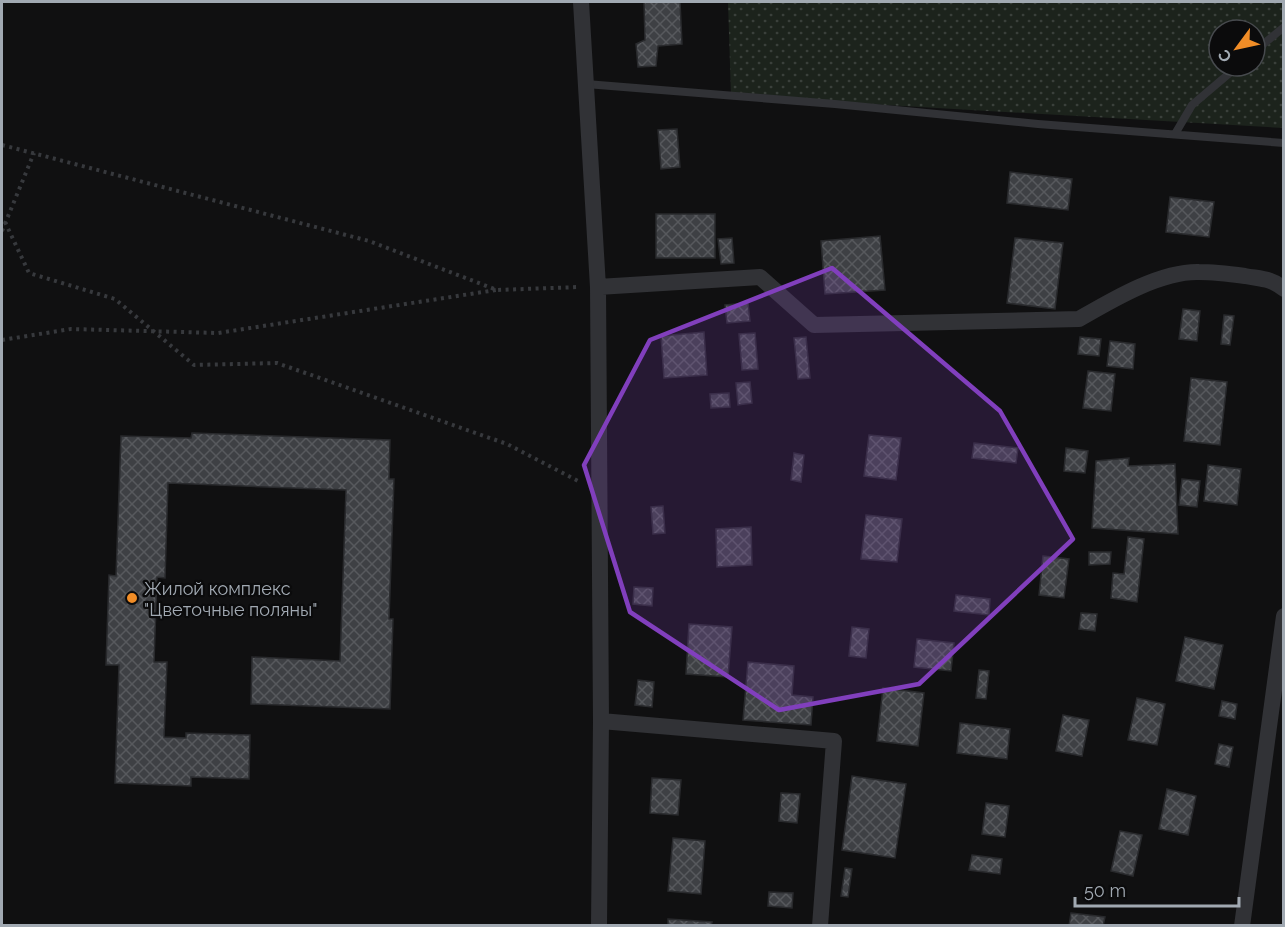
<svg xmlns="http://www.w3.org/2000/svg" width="1285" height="927" font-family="Raleway,sans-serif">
  <defs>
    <pattern id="grass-dots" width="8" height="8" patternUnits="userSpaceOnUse" patternTransform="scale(1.5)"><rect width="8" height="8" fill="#1c231c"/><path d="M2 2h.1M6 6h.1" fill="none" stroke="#3a403b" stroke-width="1.8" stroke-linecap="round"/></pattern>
    <pattern id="building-cross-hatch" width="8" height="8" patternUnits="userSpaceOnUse" patternTransform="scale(1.5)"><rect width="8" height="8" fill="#3e4044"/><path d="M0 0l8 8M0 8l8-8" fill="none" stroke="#57595d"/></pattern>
  </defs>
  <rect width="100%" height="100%" fill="#101011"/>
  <path fill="url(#grass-dots)" fill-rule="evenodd" d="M728,2h555v126l-552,-32zM1219,30h36v36h-36z"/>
  <path fill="url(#building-cross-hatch)" stroke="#292a2d" stroke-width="1.5" d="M644,2h36l2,42 -24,2 -2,20 -18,1 -2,-23 9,-4z
    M677,129l3,38 -19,2 -3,-39z
    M1010,172l62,7 -4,31 -61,-7z
    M1170,197l44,5 -5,35 -43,-5z
    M656,214h59v44h-59z
    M880,236l5,54 -60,4 -4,-53z
    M732,238l2,25 -13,1 -3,-25z
    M1015,238l48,5 -8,66 -48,-6z
    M748,303l2,18 -23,2 -2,-18z
    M1183,309l17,2 -3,30 -18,-2z
    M1224,315l10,1 -4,29 -9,-1z
    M704,332l3,43 -43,3 -3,-42z
    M755,333l3,36 -16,1 -3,-36z
    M806,337l4,41 -12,1 -4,-41z
    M1080,337l21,2 -2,17 -21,-2z
    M1110,341l25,3 -2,25 -26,-3z
    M1088,371l27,3 -4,37 -28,-3z
    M1191,378l36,4 -7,63 -36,-4z
    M750,382l2,21 -14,2 -2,-22z
    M729,393l1,14 -19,1 -1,-14z
    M192,433l198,7 -1,39h5l-5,140h4l-3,90 -139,-5 1,-47 88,4 6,-171 -178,-7 -3,95 -8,-1 -3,85h13l-3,75 22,1v-5l64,2 -1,44 -58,-2v9l-76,-3 4,-118h-13l3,-90 7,1 5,-140 70,2z
    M869,435l32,3 -5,42 -32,-4z
    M974,443l44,5 -2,15 -44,-5z
    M1066,448l22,3 -3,22 -21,-2z
    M794,453l10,2 -3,27 -10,-2z
    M1129,458l-1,8 47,-2 3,70 -86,-6 4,-67z
    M1208,465l33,4 -4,36 -33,-4z
    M1182,479l18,2 -3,26 -18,-2z
    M663,506l2,27 -12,1 -2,-27z
    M866,515l36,4 -5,43 -36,-3z
    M751,527l1,38 -35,2 -1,-38z
    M1128,537l16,2 -7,63 -26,-4 2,-25 11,1z
    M1089,552h22l-1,12 -21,1z
    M1043,556l26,3 -5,39 -25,-3z
    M634,587l19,1 -1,18 -19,-2z
    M956,595l34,4 -1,16 -35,-4z
    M1081,613l16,1 -2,17 -16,-2z
    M689,624l43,3 -4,50 -42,-3z
    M852,627l17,2 -3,29 -17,-2z
    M1185,637l38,8 -9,44 -38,-8z
    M917,639l37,4 -3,28 -37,-4z
    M748,662l46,4 -2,29 21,2 -2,28 -68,-5z
    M979,670l10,1 -3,28 -10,-1z
    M638,680l16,2 -2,25 -17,-2z
    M883,688l41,5 -6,53 -41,-5z
    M1137,698l28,6 -8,41 -29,-5z
    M1222,701l15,3 -2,15 -16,-3z
    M1063,715l26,5 -7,36 -26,-5z
    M960,723l50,6 -3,30 -50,-6z
    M1219,744l14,3 -4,20 -14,-3z
    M852,776l54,8 -11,74 -53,-8z
    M652,778l29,2 -3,35 -28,-2z
    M1167,789l29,7 -8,39 -29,-6z
    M781,793l19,1 -3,29 -18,-2z
    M986,803l23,3 -4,31 -23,-3z
    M1120,831l22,4 -9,41 -22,-5z
    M673,838l32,3 -4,53 -33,-3z
    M972,855l30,4 -2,15 -31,-4z
    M845,868l7,1 -4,28 -7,-1z
    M769,892l24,1 -1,15 -24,-2z
    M1071,913l34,4 -2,9h-34z
    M668,919l44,3 -1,4h-43z"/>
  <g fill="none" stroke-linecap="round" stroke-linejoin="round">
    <path stroke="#37393d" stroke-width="4" stroke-dasharray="3 4.5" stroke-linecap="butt" d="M2,145l367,96 128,49 82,-3
      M5,222l24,51 86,26 79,66 83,-2 230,81 73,38
      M2,231l32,-78
      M2,340l69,-11 147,4 278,-43"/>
    <path stroke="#313236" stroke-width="8" d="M1255,51l29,-24
      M586,84l249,20 203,20 246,19
      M1175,134l17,-29 46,-39"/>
    <path stroke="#313236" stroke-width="16" d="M581,2l17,285 3,434 -2,205
      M598,287l162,-10 54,48 265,-6c33,-19 81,-48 120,-47 15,0 31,2 46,4 16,3 26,2 39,13
      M601,721l233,20 -14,185
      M1242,926l42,-310"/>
  </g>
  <path fill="#813fbd" fill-opacity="0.2" stroke="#813fbd" stroke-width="4.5" stroke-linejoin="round" d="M832,268l168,143 73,128 -154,145 -140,26 -149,-98 -46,-147 66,-125z"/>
  <circle fill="#f18d27" stroke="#0b0b0c" stroke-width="2" cx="132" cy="598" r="6"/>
  <g text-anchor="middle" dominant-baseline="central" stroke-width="4.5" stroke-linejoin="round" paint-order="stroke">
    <g font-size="18" fill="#a1a9b2" stroke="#0b0b0c" text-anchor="start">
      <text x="144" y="588">Жилой комплекс<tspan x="144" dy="21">"Цветочные поляны"</tspan></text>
    </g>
  </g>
  <rect width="1285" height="927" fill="none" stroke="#a1a9b2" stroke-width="6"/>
  <g transform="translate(1237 48) rotate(237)"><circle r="28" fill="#0b0b0c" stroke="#474a4e" stroke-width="1.5"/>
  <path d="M0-4.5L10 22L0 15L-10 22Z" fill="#f18d27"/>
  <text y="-9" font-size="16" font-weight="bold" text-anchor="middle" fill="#a1a9b2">С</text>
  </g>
  <path d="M1075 897v9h164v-9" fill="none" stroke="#a1a9b2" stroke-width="3"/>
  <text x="1084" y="897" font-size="18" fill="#a1a9b2" stroke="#0b0b0c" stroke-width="4.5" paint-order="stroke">50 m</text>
</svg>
